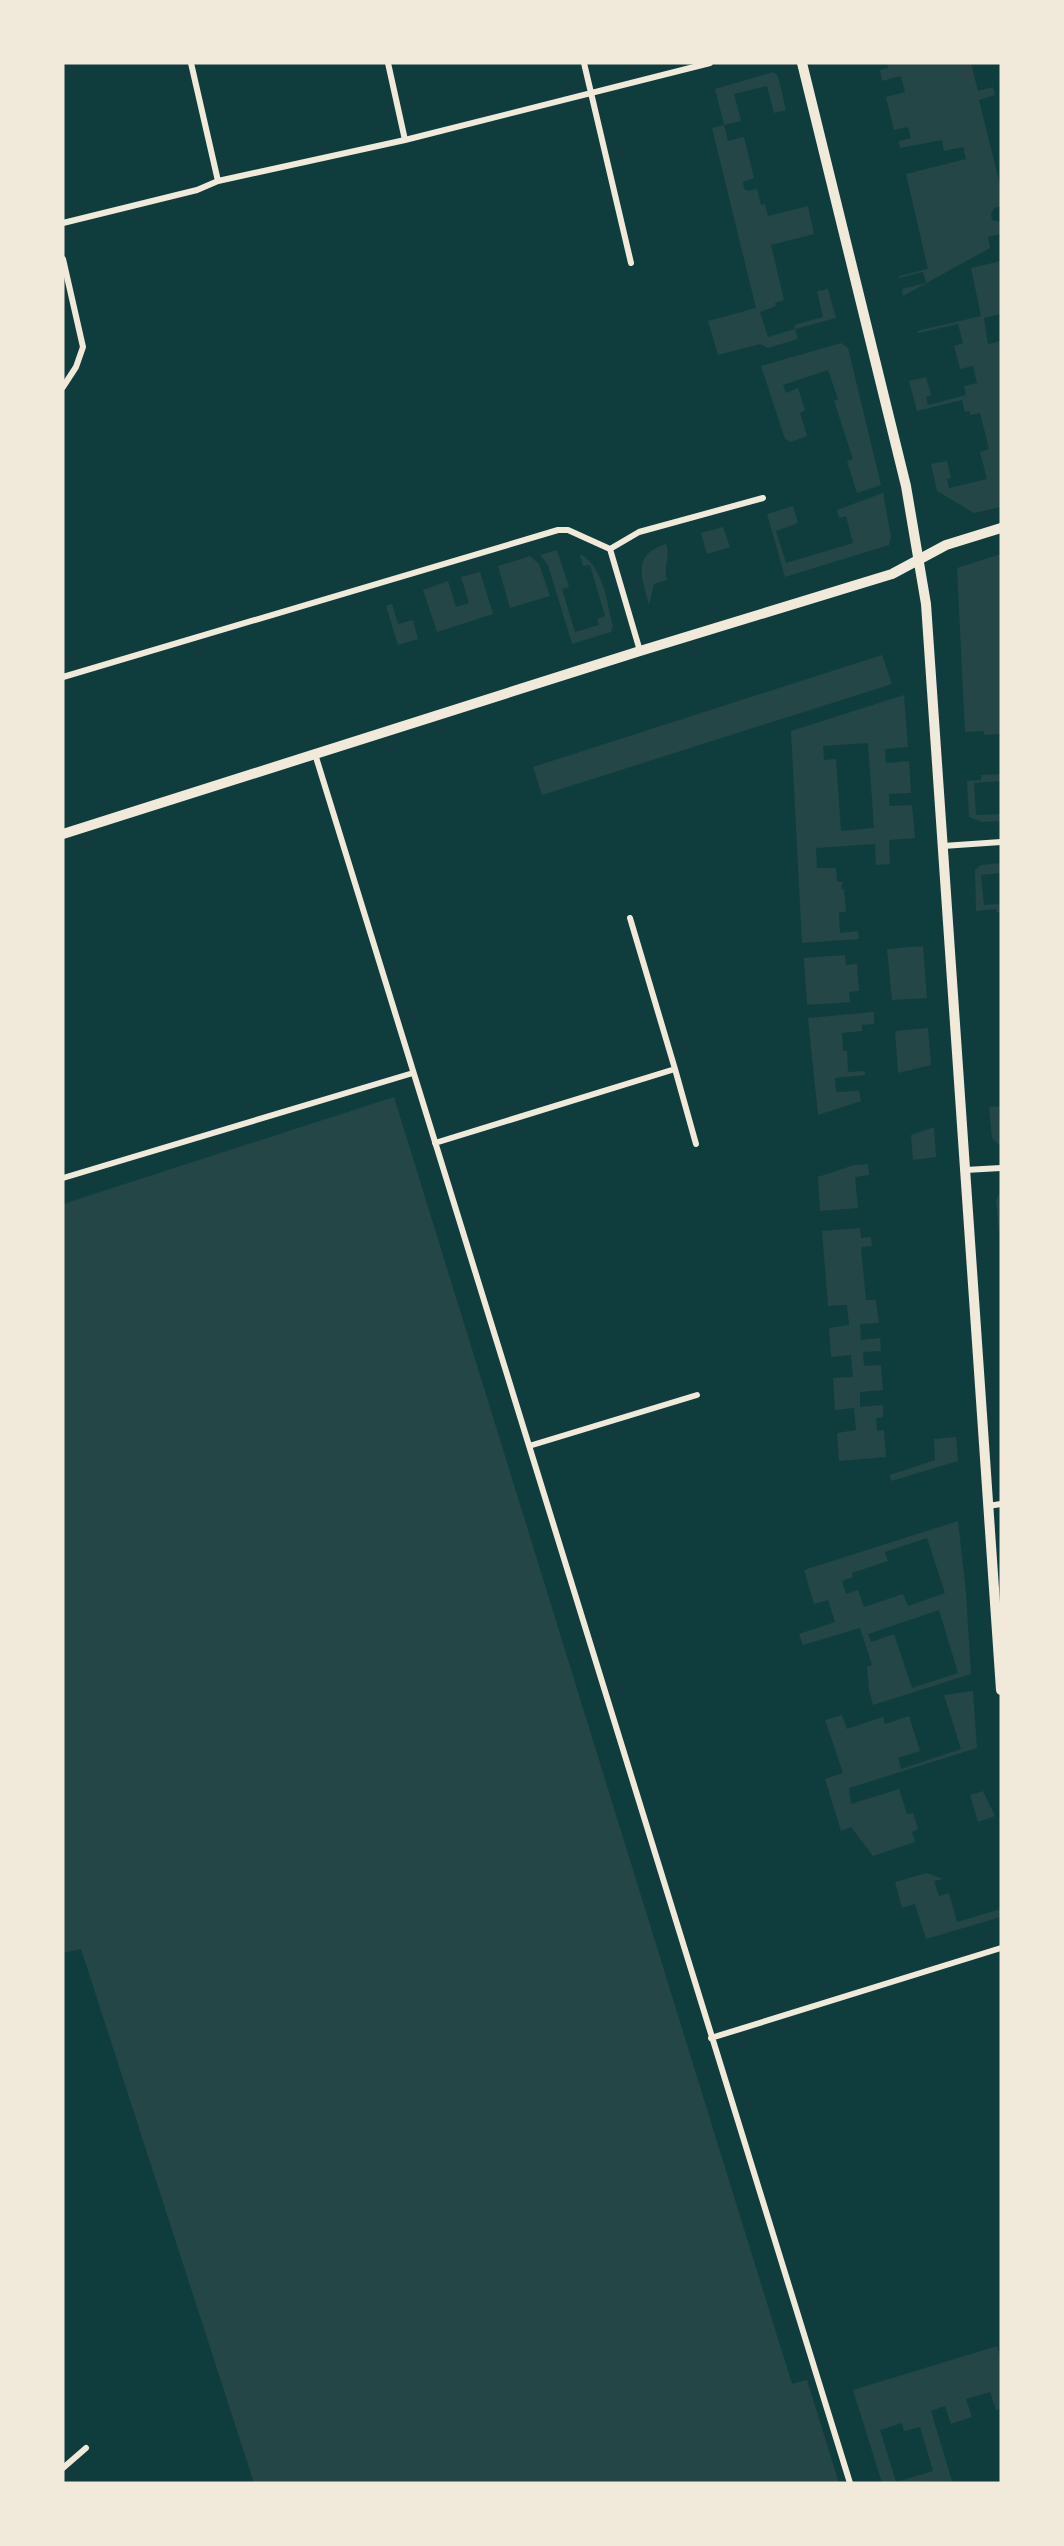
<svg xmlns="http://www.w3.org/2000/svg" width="1064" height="2546" font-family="Manrope,sans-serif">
  <rect width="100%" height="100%" fill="#0f3d3e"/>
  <path fill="#244646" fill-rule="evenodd" d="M887,63h84l7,28 15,-4 2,8 -16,5 22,89v17l-7,2 -3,6 1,6 9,2v12l-13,3 2,11 -87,48 -1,-7 24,-6 -3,-11 -24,6v-2l29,-7 -22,-95 60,-15 -3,-12 -19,4 -2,-11 -42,8 -1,-7 12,-3 -3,-11 -14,3 -8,-33 19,-5 -4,-16 -19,5 -2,-11 8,-2z
    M773,72l5,4 8,34 -12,3 -7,-27 -33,8 7,27 -17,4 4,16 16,-4 10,41 -11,4 1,7 4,2 9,-2 4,16 4,-1 3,12 40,-10 6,28 -43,11 13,55 -9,3 1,3 -16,6 8,25 27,-8 -1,-4 29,-8 -6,-26 11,-2 8,29 -41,11 3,10 -30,9 -8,-4 -42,11 -10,-34 48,-13 -44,-180 12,-3 -9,-36z
    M1001,261v53l-17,4 4,26 13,-3v166l-27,6 -37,-22 -6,-27 16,-3 4,17 -4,1 2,9 38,-9 -7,-27 9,-3 -9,-36 -10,2 -1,-4 -4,1 -3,-12 -45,11 -8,-30 17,-4 5,18 -5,2 2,8 38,-10 -2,-9 13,-3 -4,-17 -13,3 -6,-23 9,-3 -5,-19 -40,9 -1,-2 64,-15 -10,-48z
    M841,343l7,5 33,137 -24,8 -10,-32 6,-2 -19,-58 4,-2 -10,-29 -45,15 3,8 12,-5 7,22 -5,3 7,23 -16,6 -6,-3 -24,-73z
    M883,493l8,44 -2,8 -104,32 -18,-63 26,-8 5,17 -22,8 10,32 67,-20 -7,-27 -7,2 -2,-8z
    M723,527l7,20 -23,7 -6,-21z
    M666,544c5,13 -3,21 1,36l-13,4 -5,21c-7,-28 -18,-50 17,-61z
    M557,550l12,37 -7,2 13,43 24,-7 -2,-6 8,-3 -15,-51 -7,1 -3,-12c24,13 26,47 33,72l-2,6 -39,12 -24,-79 -8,-10z
    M1001,554v180l-17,1v-4l-19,1 -8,-164z
    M530,556l9,8 11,32 -40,12 -12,-42z
    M480,572l13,42 -56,18 -14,-42 25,-9 8,26 13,-4 -8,-26z
    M392,604l6,20 15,-4 5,19 -20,6 -12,-39z
    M882,655l10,29 -350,111 -9,-28z
    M904,695l4,52 -23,2 1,14 23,-2 2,32 -22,1v12l23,-1 3,33 -26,2 1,24 -14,1 -1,-21 -59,4 1,20h19l1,14h6l-2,6 3,2 2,22h-7l1,21 18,-2 1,8 -57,4 -11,-212zM868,743l6,85 -33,3 -5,-72 -12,1 -1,-14z
    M1001,774v7l-27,2 2,32 25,-1v7l-19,1 -13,-5 -2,-36 14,-1v-5z
    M1001,863v10l-20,2 3,30 17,-1v8h-4l-1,-3 -20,2 -1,-41 6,-5z
    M923,946l4,52 -35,2 -5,-51z
    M845,955l1,10 11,-1 2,27 -10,1 1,10 -43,3 -3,-47z
    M874,1012v12l-12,1v6l-20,2 1,18h4l1,21 17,-1v4l-30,3 1,14 23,-1 2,10 -43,14 -10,-97z
    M928,1028l3,37 -33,8 -3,-42z
    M394,1097l398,1287 15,-4 32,103h-585l-173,-534 -18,4v-749z
    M1001,1106l-2,4 2,30 -2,5 -7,-7 -3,-31z
    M934,1127l2,30 -23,3 -2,-25z
    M868,1164l1,11 -14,2 3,31 -38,3 -2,-34 36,-12z
    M1001,1191v42h-2l-3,-33z
    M860,1228l1,10 10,-1 1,9 -11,1 5,53h10l3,23 -19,1 1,16 19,-2 1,13 -18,1 1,14 17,-1 2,25 -23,2v15l23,-2v12l-7,1 1,13 7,-1 2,27 -47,4 -2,-28 19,-3 -2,-22 -19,2 -2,-32 20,-1 -2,-22 -20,2 -2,-29 20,-3 -2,-20 -19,1 -6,-75z
    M956,1437l2,24 -67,20 -1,-6 45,-15 -1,-21z
    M958,1521l8,72 5,81 -98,31 -4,-15 -2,-23 5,-2 -12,-37 -57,17 -4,-11 36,-12 -7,-22 -14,4 -10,-34zM927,1538l18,55 -37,13 -5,-12 -39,13 -6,-17 -12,4 -4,-13 11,-4 -1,-4 36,-12 -3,-9zM939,1610l19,63 -46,15 -18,-54 -23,8 -3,-8z
    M973,1691l4,57 -128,40 2,16 48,-15 8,25 6,-1 5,16 -6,3 3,10 -42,14 -22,-29 -10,4 -16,-52 18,-6 -18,-53 17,-5 5,14 36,-12 2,7 24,-8 11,35 -22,7 3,11 60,-20 -17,-54z
    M983,1791l12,25 -17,6 -8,-27z
    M927,1873l16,6 -9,2 5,15 10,-3 8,29 44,-13v8l-75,22 -11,-35 -13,4 -7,-26z
    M997,2346l4,13v49l-5,2 -6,-18 -24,7 6,18 -21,7 -6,-18 -14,5 21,70 -70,2 -29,-93zM902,2423l2,8 16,-4 13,44 -37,11 -16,-52z"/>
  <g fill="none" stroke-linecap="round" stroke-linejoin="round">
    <path stroke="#f1e9da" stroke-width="6" d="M191,63l27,118
      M388,63l17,77
      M584,63l47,200
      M63,223l134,-33 21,-9 187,-41 305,-77
      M63,259l20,88 -7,20 -13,20
      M610,549l29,-17 124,-34
      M63,677l495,-147h10l42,19 30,102
      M315,754l535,1729
      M943,846l58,-4
      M675,1069l21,75
      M435,1143l240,-74 -45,-151
      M965,1170l36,-2
      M63,1178l350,-105
      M529,1446l168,-51
      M988,1506l13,-2
      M711,2038l290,-90
      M63,2468l23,-20"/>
    <path stroke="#f1e9da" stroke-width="10" d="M802,63l104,423 20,118 75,1086
      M63,834l577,-183 252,-77 54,-29 55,-17"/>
  </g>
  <rect width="1064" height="2546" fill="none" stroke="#f1e9da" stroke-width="129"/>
</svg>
